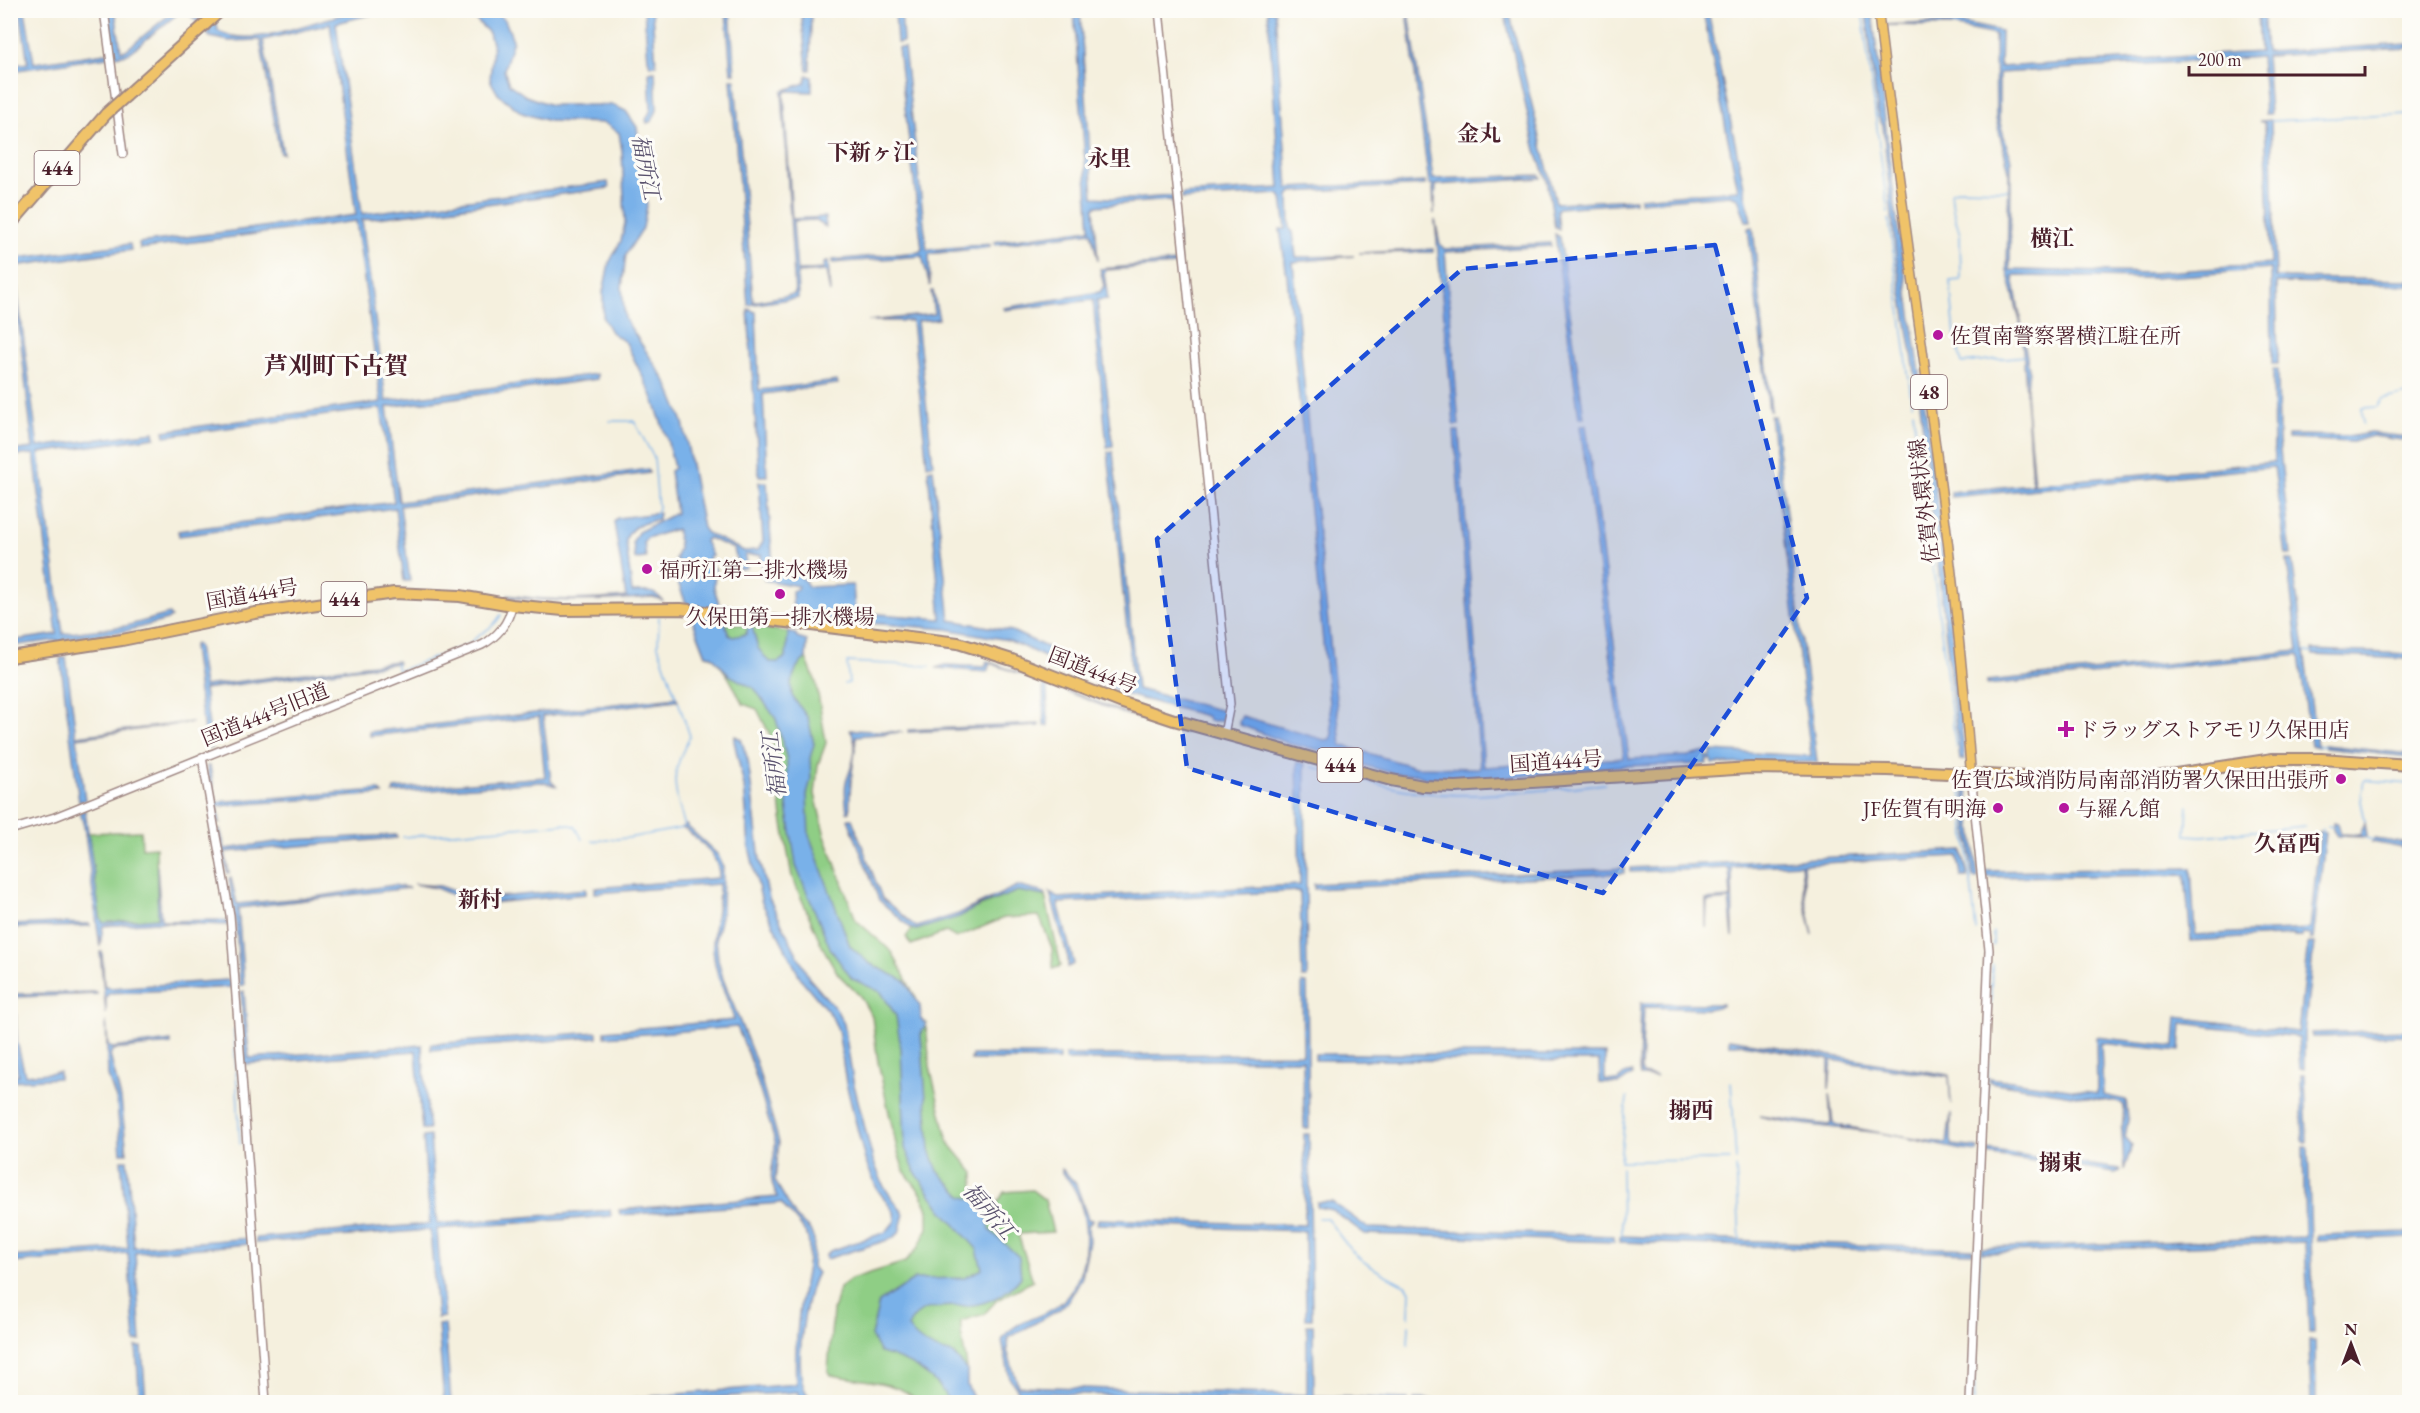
<svg xmlns="http://www.w3.org/2000/svg" width="2420" height="1413" font-family="'EB Garamond','Noto Serif JP',serif">
  <rect width="100%" height="100%" fill="#fdfcf7"/>
  <filter id="ink" filterUnits="userSpaceOnUse"><feTurbulence type="fractalNoise" baseFrequency=".0167" numOctaves="2"/><feDisplacementMap in="SourceGraphic" scale="12" xChannelSelector="R" yChannelSelector="G"/><feConvolveMatrix kernelMatrix="1 2 1 2 8 2 1 2 1" color-interpolation-filters="sRGB"/></filter>
  <filter id="wash" filterUnits="userSpaceOnUse"><feTurbulence type="fractalNoise" baseFrequency=".008" numOctaves="4" result="noise"/><feDisplacementMap in="SourceGraphic" scale="24" xChannelSelector="R" yChannelSelector="G"/><feGaussianBlur stdDeviation="1.35" result="paint"/><feColorMatrix in="noise" values="0 0 0 0 0 0 0 0 0 0 0 0 0 0 0 0 0 1.4 0 .05"/><feComposite in="paint" operator="in"/></filter>
  <g filter="url(#wash)">
    <rect width="100%" height="100%" fill="#f5f0de"/>
    <path fill="#8fce85" stroke="#6c7658" stroke-width="1.5" d="M714,588l11,34 63,10 1,27 -11,19 -36,-17 -32,-60z
      M697,632l9,13 48,41 33,38 4,82 43,140 50,42 18,21 9,136 75,105 -1,26 -102,29 24,50 52,47h-41c-17,-21 -61,-22 -87,-27l-3,-5 5,-59 6,-23 12,-9 54,-17 13,-14 10,-20v-18l-7,-17 -17,-22 -7,-22 -19,-87 -6,-45 -12,-21 -22,-22 -16,-28 -30,-69 -10,-59 -9,-77 -16,-32 -14,-5c-11,-20 -15,-31 -31,-48l-6,-1z
      M807,641l-1,17 10,24 10,61 -8,22 -3,29 10,42 31,84 36,32 28,54 -71,-56 -41,-108 -22,-157z
      M141,831l1,17 14,-1 2,71 -55,5 -3,-6 -12,-84z
      M1018,891l27,5 16,70 -8,3 -1,-21 -13,-32 -35,2 -48,20 -10,-6 -35,13 -5,-8 6,-8 5,1c35,-11 66,-26 101,-39z
      M926,1024l4,43 18,75 26,31v16l20,20 10,-17 28,-2 13,10 8,32 -35,2 15,47 -36,19 -13,14 -23,7c-2,15 5,32 6,49l-14,-16 -11,5 -39,-22v-27l109,-29 -80,-112 -5,-23 -6,-112z"/>
    <path fill="#79b1e9" stroke="#62688a" stroke-width="1.5" d="M20,11h5l9,52 79,-11 -5,-41h7l6,40 5,-1 48,-39h7l-53,43 -117,17 -1,-5 18,-3z
      M187,11h5l18,21v-21h5l3,20c38,21 104,-17 145,-20 7,-1 15,0 23,0l-50,12 26,191 246,-32 1,6 -247,32 24,181 211,-27v5l-210,28 12,95 249,-33 1,4 -249,33 10,75h-6l-9,-73 -216,28 -1,-5 216,-29 -13,-94 -216,28 -1,-5 217,-29 -25,-181 -216,28 -1,-6 217,-28 -26,-191 -67,16 20,113h-3l-20,-113 -31,1 -19,-4z
      M467,11h26l12,9 8,20 -9,30 5,14 17,12 25,9h62l13,6 11,16 10,79 -4,22 -17,26 -4,34 3,31 42,64 16,39 20,106 4,5 37,18 14,-1 5,-9 -4,-59h8l6,88c17,2 28,-1 35,17l45,-2 2,27 86,7 -13,-149 5,-1 17,151 62,11 118,55 2,-10 -24,-224h5l24,237 87,22 -3,10h-11l-4,-5 -79,-21 -119,-55 -62,-11 -91,-7 -62,-9 -1,-22 5,-2 1,-3 -34,-6 -3,-25h-16l1,13 -7,1 -5,-20 -26,-11 -3,3 7,15 -3,1 2,11h4l-1,20 15,47 4,2 13,-3 3,-9 3,1 6,22 11,14h9l8,-5 2,-25 8,2 1,4 10,3 -1,17 -9,9 -6,16 1,13 16,22 6,26 -4,14 1,21 -4,16 2,40 41,111 19,17 36,18 15,25 1,13 5,5 -5,10 9,116 8,21 24,25 12,4 13,15 3,15 29,27 2,20c-9,13 -26,23 -42,27 -25,6 -60,-6 -71,23 8,14 29,25 44,26l15,17v15l8,17h-26c-13,-27 -41,-42 -69,-49l-9,-17 8,-34 36,-23 50,-1 17,-9 -5,-20 -35,-39 -27,-38 -10,-24 -4,-99 -5,-33 -15,-24 -29,-13 -21,-29 -35,-84 -9,-60v-46l-11,-41 -21,-30 -26,-14 -17,-19 -6,-1 -31,-80 5,-2 -2,-12 -3,-1 4,-12 -2,-19 -30,9 -3,4 2,16 -11,1 -2,-17 5,-10 38,-19 -6,-42 4,-3 -7,-29 -15,-43 -26,-53 -15,-11 -8,-14v-26l6,-29 12,-22 4,-18 -3,-72 -3,-18 -15,-10 -55,-2 -27,-8 -24,-19 -8,-14 3,-33 -4,-14z
      M644,11h8l4,54 -6,1 -2,-7z
      M726,11h4l5,62h-4z
      M801,11h10l-1,59h-3z
      M895,11h6l2,31 -6,1z
      M1074,11h6l13,186 35,2 45,-3 3,30 -5,-26 -75,6 -2,2 4,52 -7,-28 -96,13 -1,-3 6,-1 90,-12z
      M1268,11h7l13,177 137,-6v3l-133,7 -3,4 1,33 3,3 3,25 58,-1 -61,6 20,220 28,263 74,22 65,1 -26,-337h5l25,336 140,-9 -44,-332 6,-1 43,334 59,-3 18,-4v5l5,-1v-5l100,5 -41,-340h4l43,346 -105,2 -1,-5 -5,1 1,4 -85,2 -130,13 -68,-1 -8,-4h-21l-67,-19 -4,-4 -34,-7 -50,-19 -1,-3 3,-6 83,24 5,-1 2,-5 -45,-458 -7,-47h6l-4,-31 -3,-4 -97,5v-5l98,-6z
      M1407,11h2l24,168 107,-4 1,3 -105,7 -2,29 -1,-29h-4z
      M1504,11h5l47,192 79,-4v3l-76,6 -2,2 2,19 -4,-2 -8,-47 -10,-25z
      M1703,11h5l43,210h-5l-8,-23 -8,-3 -90,7v-4l98,-8z
      M1866,11h6l25,210 29,192 21,172 18,175h-5l-40,-357 -24,-147 -13,-130 -5,-10z
      M2258,11h5l3,41 143,-8v4l-143,8 4,58h-5l-4,-57 -262,16v47l12,40 -1,110 143,3 118,-9 -6,-141 -5,-2 11,-1 5,158 133,2v5l-133,-2 2,81h-6l-1,-95 -118,9 -140,-2 16,93 -3,28 8,87 240,-22 -1,-93h5l1,72 12,114h-5l-12,-88 -323,30v-5l81,-8 -8,-124 -4,-39 -13,-51 2,-99 -13,-52 -1,-84 -43,-9 -69,-1 73,-3 45,9 -1,36 260,-15z
      M898,48h6l23,202 63,-6v3l-61,7 1,32 -8,-30 -90,7v-3l87,-8 3,-3z
      M655,71l2,39 -5,11 -5,2 -1,-3 5,-11 -2,-37z
      M807,75l5,2v15l-25,-1 -3,3 8,125 33,-2 1,10 -11,-7 -22,1 4,50 26,-2 1,-6 4,-2 2,32 -4,-22 -29,2 1,25 -50,7 -17,-226h4l18,223 42,-8 -13,-203 23,-8z
      M1435,220l5,24 4,5 106,-6 1,3 -106,6 14,173h-5z
      M1753,227l18,184h-2l-21,-183z
      M1174,231h3l4,49 -2,1 -2,-16 -71,5 -2,3 4,26 -11,1 16,146 -6,1 -14,-147 -89,10 -1,-2 97,-16 4,-6 -4,-17 76,-7z
      M1555,234l5,3 24,181h-5z
      M130,244l1,6 -117,16 24,181 116,-15 1,5 -116,16 24,181 63,-8 43,-12 2,3 -4,3 -41,11 -62,8v4l-6,1 -1,-4 -46,6v-5l46,-7 -23,-180 -23,2v-5l22,-3 -22,-189z
      M1433,249v3l-74,1z
      M931,291h2l6,28 -22,2 16,143 -6,1 -15,-144h-44l66,-7z
      M748,309l8,3 3,78 78,-9 1,3 -75,10 4,82h-8z
      M2370,433l39,4v4l-37,-5 -19,6 -65,-3v-4l66,1z
      M659,513l-1,6c-14,5 -28,6 -32,21l6,52c12,0 22,-3 30,8l-9,-3c-49,4 -96,6 -146,0l1,-2c40,6 78,6 118,2l-12,-75 3,-4z
      M2287,560h5l25,187 -6,-2 -12,-90 -312,30v-4l311,-30z
      M195,644l3,2 6,40 193,-25 1,2 -194,26 8,59 -6,-1 -13,-100z
      M2312,650l97,4v5l-96,-4z
      M66,657l10,79 117,-14 -116,16 8,62 -6,2 -19,-144z
      M987,661l48,18 -45,-16 -3,9 -51,-4 9,-3 40,2z
      M1043,681l77,30 65,20v2l-66,-21 -72,-28 1,42h-4z
      M676,697l2,3 -135,16 8,65 5,5 -15,-4 -148,11 1,-4 151,-12 -6,-60 -169,19 -1,-4z
      M1039,724v2l-131,6v-2z
      M850,730l53,2 -47,4c-1,26 -8,50 -6,76h-3c-1,-10 -3,-20 -1,-30 5,-15 15,-36 4,-52z
      M735,736l6,3 7,21 12,100 9,38 40,80 27,31 8,15 9,57 20,79 11,27 20,27 -5,19 -8,6 -65,20 -1,-3 5,-5 56,-19 9,-11 -1,-9 -17,-23 -12,-29 -19,-77 -8,-53 -7,-15 -30,-36 -39,-76 -13,-56 -5,-61 -10,-45z
      M2324,745l85,9v3l-84,-9z
      M1297,762l8,2 2,214h-5l-2,-87 -242,12 16,61 -6,3v-9l-18,-65 8,5 242,-13z
      M207,766h3l6,36 163,-12 4,4 -166,12 3,17 -4,-1z
      M1964,788h3l11,89 -2,2 -3,-2z
      M85,810l15,107 3,6 55,-5 -1,-52 4,53 4,2 55,-1 8,2v3l-73,-3 -52,4 -3,21 -16,-121 -4,-14z
      M848,819h4l30,79 34,29 42,-13 59,-28 28,7v3l-27,-5 -39,15 -20,11 -43,13 -4,-1 -33,-29z
      M2333,822l4,1 3,11 20,1 5,-12 2,14 -30,-1 -4,-6z
      M686,825l32,30 5,12 -1,45 -6,25 2,22 5,20 33,83 23,80 -4,39 21,36 14,13 4,10 -2,27 5,6c-12,20 -27,109 -7,124l-2,5h-9l-1,-10 -165,10v-4l163,-14c-2,-25 1,-53 4,-79 2,-15 13,-57 7,-69 -2,-7 -20,-25 -26,-33l-161,12 -1,-5 158,-13c-12,-27 -1,-31 -2,-56l-24,-80 -14,-34 -132,10v-6l129,-11c-5,-21 -17,-39 -20,-62 -4,-25 6,-49 5,-74l-124,9v-5l124,-10c1,-23 -18,-34 -33,-49l-5,-1z
      M220,829l5,20 66,-9 105,-5 1,3 -172,14 4,21h-2l-9,-42z
      M2320,832l6,1 -13,106h-3v-4l-8,-1v3h-8v-2l-103,6 -6,-66 -201,2v-6l207,-3 4,67 115,-6z
      M2375,839l34,5v5l-37,-7z
      M1962,850l6,27h-7l-3,-21 -155,8 2,34 8,37 -9,-36 -3,-35 -69,3 1,70 -4,-37 -22,2 -1,26v-28l25,-2 -2,-30 -99,4v-4z
      M1624,868v5l-310,16v-5z
      M229,878h2l6,26 77,-7 80,-12 15,3 -171,20 6,77 -4,1 -4,-60z
      M414,884l26,2 37,13 109,-10v5l-105,10 -12,-2 -33,-14z
      M57,923l32,1 1,2 -79,2v-3z
      M2308,943h6l-10,91v35h-4l-2,-32 -116,-14 -2,28 -79,-8 2,52 23,5 2,20 -3,17 7,8 -8,25 -2,-38 2,-26 -3,-3 -131,-21v-4l107,15 -1,-56 79,9 2,-29 121,15z
      M100,952h2l2,33 6,3 118,-8 4,2 1,5 -124,6 -3,5v16z
      M1302,983h5l2,145h-5l-1,-68h-238v-5l238,-1z
      M244,991l5,67 173,-13 7,85h-7l-6,-79 -171,13 -4,-72z
      M96,992l1,2 -82,3 2,45 8,33 34,-3v6l-48,3v-5l7,-1 -5,-35 1,-46z
      M1641,1003l81,1v2l-15,3 -63,-2 -3,63 2,4 14,3 -17,-1 -1,-6z
      M106,1021l2,24 4,3 59,-7v3l-58,6 -3,5 11,44 6,54h-6l-4,-51 -9,-26z
      M2409,1030v5l-97,2 -1,-4z
      M597,1032v5l-166,13v-6z
      M1729,1039l220,36 2,30 -2,-28 -117,-17 -3,29v-30l-86,-15h-14z
      M1315,1054h290v26l13,1 7,-7 7,-2v3l-13,9 -19,-1 -1,-22 -284,-1z
      M972,1055h87v5h-88z
      M2301,1075h4l2,67h-4z
      M1829,1094l4,29 4,2c37,6 73,15 110,18l4,-30v32l27,3 -1,4c-31,-3 -60,-13 -90,-18 -43,-7 -86,-7 -128,-18l70,9 2,-2z
      M1304,1134h5l3,185h-6l-1,-88 -208,-7 1,-5 207,6z
      M430,1136l7,88 173,-14 1,6 -174,13 7,88 -7,1 -7,-88 -174,13v-5l174,-14 -7,-87z
      M2303,1147h5l6,186h-5l-4,-91 -323,11v-5l323,-11z
      M1986,1150l133,19 1,2 -5,2 -129,-19z
      M121,1160h6l7,87 116,-9v6l-115,9 6,88 -6,1 -7,-89 -117,10v-6l117,-9z
      M1062,1169l14,15 12,35 4,1 -4,6 1,15 -7,36 -13,23 -10,10 -51,28 -1,12 11,36 289,9v-70h6l1,71 94,3v3h-100l-284,-10 8,10h-6l-16,-23 -8,-38c8,-19 38,-23 54,-34 38,-27 39,-103 6,-134z
      M1317,1202h15l36,26 246,8v6l-249,-8 -33,-24 -15,-3z
      M2409,1232v5l-92,4v-6z
      M1620,1236l353,13v4l-353,-11z
      M445,1324l6,78h-7l-6,-77z
      M2309,1341h6l1,61h-5z
      M136,1347h6l4,55h-6z
      M1414,1399l93,3h-93z"/>
    <g fill="none" stroke-linecap="round" stroke-linejoin="round">
      <path stroke="#79b1e9" stroke-width="1.5" d="M1862,10l26,203
        M2271,121l139,-7
        M2008,190l-48,-1 -9,3 2,18 7,24 1,46 -11,1 5,55 7,27 62,-7
        M1889,219l23,185
        M1913,411l43,336
        M610,421h24l20,37 4,50 -3,7
        M2363,424l-1,-16 15,-1 4,-7 29,-7
        M659,617l-1,29 18,51
        M2305,652l8,1
        M396,663l2,8 71,-26c12,-16 20,-11 32,-30
        M844,684l5,-1 -2,-21 83,4
        M678,701l12,35c-21,41 -17,48 -5,91
        M2317,746h7
        M1312,767c36,9 72,21 108,25 61,8 125,-3 185,-8
        M1961,788l15,142
        M2188,806l-2,29 16,1 103,-10
        M2365,822l-4,-21 3,-21 46,4
        M2328,826l5,1
        M2323,829v4
        M403,837l162,-13 10,2 7,13
        M2366,838l8,2
        M592,841l36,-3 55,-10
        M1993,946v-14
        M234,1029l6,115
        M1731,1082l5,78
        M1627,1098l-7,63 110,-1
        M1986,1112l6,-147
        M1984,1155l1,-37
        M1736,1167l4,74
        M1621,1168l1,68
        M1318,1218h9c28,41 35,46 80,68l3,5 -1,26
        M1976,1344l8,-183
        M1408,1345l1,-20
        M1974,1402l2,-51"/>
    </g>
  </g>
  <g filter="url(#ink)">
    <g fill="none" stroke-linecap="round" stroke-linejoin="round">
      <defs>
        <path id="minor" d="M104,10l19,144
          M1159,10l71,694 -6,30
          M202,757l28,158 36,487
          M10,830l45,-13 427,-172c15,-8 27,-22 30,-40
          M1970,1402l19,-452 -18,-176"/>
        <path id="major" d="M1878,10c29,255 74,508 93,764"/>
        <path id="highway" d="M126,96l95,-86
          M10,225l96,-111
          M10,657l112,-17 133,-27 139,-20 66,3 52,9 51,5 118,-1 277,34 54,17 108,42 54,18 217,60 32,6 33,1 294,-19 138,2 236,12 149,-23h48l89,6"/>
      </defs>
      <use href="#minor" stroke="#a08884" stroke-width="10"/>
      <use href="#major" stroke="#a08884" stroke-width="11"/>
      <use href="#highway" stroke="#a08884" stroke-width="14"/>
      <use href="#minor" stroke="#fff" stroke-width="7"/>
      <use href="#major" stroke="#f0c369" stroke-width="8"/>
      <use href="#highway" stroke="#f0c369" stroke-width="10"/>
      <defs>
        <path id="highway-bridge" d="M106,114l20,-18"/>
      </defs>
      <use href="#highway-bridge" stroke="#a08884" stroke-width="14" stroke-linecap="butt"/>
      <use href="#highway-bridge" stroke="#f0c369" stroke-width="10"/>
    </g>
  </g>
  <path fill="#1d4ed8" fill-opacity="0.2" stroke="#1d4ed8" stroke-width="4.5" stroke-dasharray="12 8" stroke-linejoin="round" d="M1715,245l92,353 -204,295 -416,-125 -30,-229 305,-270z"/>
  <g fill="#b5179e" stroke="#fdfcf7" stroke-width="2">
    <circle cx="1938" cy="335" r="6"/>
    <circle cx="647" cy="569" r="6"/>
    <circle cx="780" cy="594" r="6"/>
    <path d="M2063 720h6v6h6v6h-6v6h-6v-6h-6v-6h6z"/>
    <circle cx="2341" cy="779" r="6"/>
    <circle cx="1998" cy="808" r="6"/>
    <circle cx="2064" cy="808" r="6"/>
  </g>
  <g text-anchor="middle" dominant-baseline="central" stroke-width="6" stroke-linejoin="round" paint-order="stroke">
    <g fill="#fdfcf7" stroke="#806168" stroke-width="1.5">
      <rect x="34.5" y="151" width="45" height="34" rx="4.5"/>
      <rect x="1911" y="375" width="36" height="34" rx="4.5"/>
      <rect x="321.5" y="582" width="45" height="34" rx="4.5"/>
      <rect x="1317.5" y="748" width="45" height="34" rx="4.5"/>
    </g>
    <g font-size="20" font-weight="bold" fill="#4a1f2b">
      <text x="57" y="168">444</text>
      <text x="1929" y="392">48</text>
      <text x="344" y="599">444</text>
      <text x="1340" y="765">444</text>
    </g>
    <g font-size="21" fill="#4a1f2b" stroke="#fdfcf7" text-anchor="start">
      <text x="1950" y="335">佐賀南警察署横江駐在所</text>
      <text x="659" y="569">福所江第二排水機場</text>
      <text x="780" y="616" text-anchor="middle">久保田第一排水機場</text>
      <text x="2078" y="729">ドラッグストアモリ久保田店</text>
      <text x="2329" y="779" text-anchor="end">佐賀広域消防局南部消防署久保田出張所</text>
      <text x="1986" y="808" text-anchor="end">JF佐賀有明海</text>
      <text x="2076" y="808">与羅ん館</text>
    </g>
    <g font-size="21" fill="#4a1f2b" stroke="#fdfcf7">
      <text transform="translate(1924 501) rotate(-97)">佐賀外環状線</text>
      <text transform="translate(252 594) rotate(-10)">国道444号</text>
      <text transform="translate(1093 670) rotate(21)">国道444号</text>
      <text transform="translate(265 714) rotate(-22)">国道444号旧道</text>
      <text transform="translate(1556 761) rotate(-4)">国道444号</text>
    </g>
    <g font-size="22" font-weight="bold" fill="#4a1f2b" stroke="#fdfcf7">
      <text x="1479" y="133">金丸</text>
      <text x="871" y="152">下新ヶ江</text>
      <text x="1109" y="158">永里</text>
      <text x="2052" y="238">横江</text>
      <text x="2287" y="843">久冨西</text>
      <text x="480" y="899">新村</text>
      <text x="1691" y="1110">搦西</text>
      <text x="2061" y="1162">搦東</text>
    </g>
    <g font-size="22" font-style="italic" fill="#5a526e" stroke="#fdfcf7">
      <text transform="translate(646 167) rotate(79)">福所江</text>
      <text transform="translate(774 765) rotate(-97)">福所江</text>
      <text transform="translate(989 1211) rotate(49)">福所江</text>
    </g>
    <g font-size="24" font-weight="bold" fill="#4a1f2b" stroke="#fdfcf7">
      <text x="336" y="365">芦刈町下古賀</text>
    </g>
  </g>
  <rect width="2420" height="1413" fill="none" stroke="#fdfcf7" stroke-width="36"/>
  <g transform="translate(2351 1344)" stroke="#fdfcf7" stroke-width="4.5" paint-order="stroke">
  <path d="M0-4.5L10 22L0 15L-10 22Z" fill="#4a1f2b"/>
  <text y="-9" font-size="16" font-weight="bold" text-anchor="middle" fill="#4a1f2b">N</text>
  </g>
  <path d="M2189 66v9h176v-9" fill="none" stroke="#4a1f2b" stroke-width="3"/>
  <text x="2198" y="66" font-size="18" fill="#4a1f2b" stroke="#fdfcf7" stroke-width="4.5" paint-order="stroke">200 m</text>
</svg>
